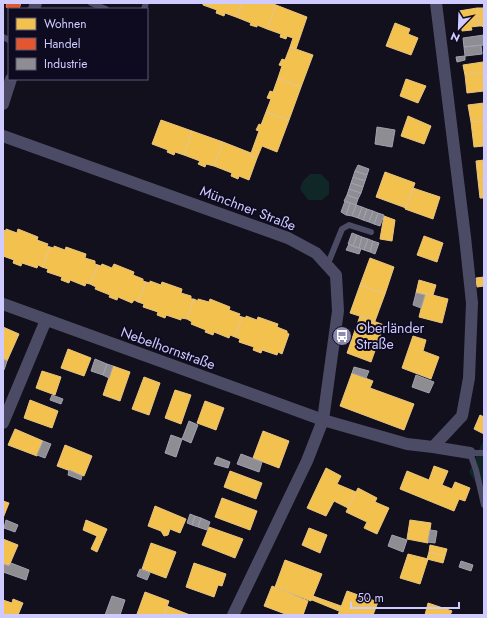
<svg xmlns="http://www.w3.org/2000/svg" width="487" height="618" font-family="Jost,sans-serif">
  <rect width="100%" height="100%" fill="#12101c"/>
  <path fill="#0f2727" d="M310,174h11l8,8v12l-7,6h-14l-8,-11 3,-8z
    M484,439v57l-15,-24z"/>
  <path fill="#f2c14e" stroke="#e8c483" d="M203,3h39l-6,14 -11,-4 -1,3 -8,-3 1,-3 -14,-5z
    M242,3h29l5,2 -9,24 -10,-4v2l-7,-2 1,-2 -15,-6z
    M276,5l31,12 -11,32 -6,-2 3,-9 -6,-2 -1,3 -6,-2 1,-3 -14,-5z
    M477,8h7v19h-1l-1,-1h-3z
    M477,8l1,12 -17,1 -2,-10z
    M478,20l1,6 -8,1 1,3 -10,1 -1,-10z
    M395,23l15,6 -2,5 10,4 -7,17 -25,-9z
    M290,47l23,8 -12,32 -23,-9 4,-12 -3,-1 3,-6 3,1z
    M483,62l1,10 -19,3 -2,-10z
    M484,72v19l-17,2 -2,-18z
    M278,78l23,9 -12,33 -23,-8 5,-13 -4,-1 3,-7 3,1z
    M406,79l20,7 -8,17 -18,-7z
    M484,103v18l-13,1 -3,-17z
    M266,112l23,8 -12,32 -15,-6 -5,12 -7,-2 9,-25 -3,-1 3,-6 2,1z
    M408,116l23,10 -7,18 -23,-8z
    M161,120l31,11 -8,24 -9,-3 -1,3 -7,-3 1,-2 -16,-6z
    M484,121v25l-10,1 -3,-25z
    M192,131l31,11 -9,24 -8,-2 -1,3 -7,-3 2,-3 -16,-6z
    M223,142l28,11 -1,3 7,2 -8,22 -10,-4 -1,3 -7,-3 1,-3 -18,-7z
    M484,160v19l-6,1 -2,-19z
    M385,172l30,11 -9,25 -30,-11z
    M484,179v19h-4l-2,-18z
    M413,188l27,9 -7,22 -28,-10z
    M384,216l11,4 -3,21 -12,-2z
    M6,229l11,4 1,-4 20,8 -1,3 11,4 -1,2 3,1 -8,20 -4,-2 -1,3 -15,-5 -1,3 -8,-3 1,-3 -11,-4v-26l3,1z
    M424,236l19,7 -6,19 -20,-7z
    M54,246l11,4 1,-3 20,7 -1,4 10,3v3l3,1 -8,19 -4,-1 -1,3 -15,-6 -1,3 -8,-3 1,-3 -15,-5 1,-3 -6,-2 8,-20 4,1z
    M370,258l24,9 -9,27 -25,-9z
    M102,264l10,4 2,-4 20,8 -1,3 10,4v2l3,1 -8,20 -4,-2 -2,3 -14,-6 -1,3 -8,-3 1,-2 -15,-6 1,-2 -6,-3 8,-19 3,1z
    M484,277v9l-7,1 -1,-9z
    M419,280l17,5 -3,10 -8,-2v2l-9,-2z
    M150,281l11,4 1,-3 20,7 -1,4 10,3v3h3l-7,20 -6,-1v2l-15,-5 -1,3 -8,-3 1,-3 -15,-5 1,-3 -6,-2 8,-20 4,1z
    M360,285l25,9 -10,27 -25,-8z
    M425,293l23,6 -6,24 -23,-6z
    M194,299l4,2v-2l11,3 1,-3 20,8 -1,3 11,4 -1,2 3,1 -7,20 -5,-2 -1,3 -15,-6 -1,3 -8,-3 1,-2 -15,-6 1,-2 -5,-3z
    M246,316l11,4 1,-3 20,7 -1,3 10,4v2l2,1 -7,20 -4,-2 -1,3 -15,-5 -1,3 -8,-3 1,-3 -15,-5 1,-3 -5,-2 7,-20 4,1z
    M360,316l24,9 -13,37 -24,-9z
    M3,327l16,7 -12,27 -4,-2z
    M413,336l13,4 -3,11 16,6 -8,22 -29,-11z
    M68,349l23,9 -7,18 -23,-8z
    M113,366l17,6 -10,29 -17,-6z
    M42,371l19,6 -6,18 -19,-7z
    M352,373l21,8 -3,7 44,16 -10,26 -64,-24z
    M144,377l16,6 -11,32 -17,-6z
    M175,390l16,5 -10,29 -16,-6z
    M30,400l28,11 -6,17 -28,-10z
    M205,401l19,7 -8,22 -19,-7z
    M480,415l4,2v17l-10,-5z
    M15,429l28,12 -6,15 -29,-11z
    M263,431l26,10 -10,27 -26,-10z
    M65,445l27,11 -8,20 -27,-10z
    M434,466l14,5 -6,14 10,4 3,-7 15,6 -5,13 -6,-2 -5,12 -54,-22 7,-18 22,9z
    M326,468l15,8 -4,8 19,8 -8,16 -14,-7 -8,15 -19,-8z
    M230,471l32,12 -6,16 -32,-12z
    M358,488l19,10 -2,4 14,6 -12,26 -13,-6 3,-6 -21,-10z
    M222,498l35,13 -7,19 -35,-13z
    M3,501l6,2 -6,15z
    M155,506l31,13 -6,14 -10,-4 -2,6 -4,1 -3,-5 -13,-5z
    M86,520l21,9 -10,23 -6,-3 6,-13 -14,-6z
    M410,520l21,3 -3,20 -21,-4z
    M209,527l34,12 -8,19 -33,-13z
    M309,528l18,7 -7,18 -18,-8z
    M3,539l15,6 -9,21 -6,-2z
    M151,543l25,9 -10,26 -24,-9z
    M430,545l17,4 -2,7 -16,-4z
    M429,552l16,4 -2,7 -16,-4z
    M408,554l20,5 -8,25 -20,-6z
    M285,560l37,14 -11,27 -36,-14z
    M194,563l32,11 -4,12 -4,-1 -4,12 -28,-10z
    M272,586l36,15 -5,14h-15l-24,-9z
    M347,591l31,11 -5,13h-35z
    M145,592l24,9 -5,14 -27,-1z
    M313,596l28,10 -2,5 -27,-11z
    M13,599l10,4 -5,12h-15v-15l9,3z
    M428,603l24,8 -2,4h-25z
    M167,606l23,9h-26z"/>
  <path fill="#e4572e" stroke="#de7a6d" d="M7,3h14l-2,6h-9l-4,-2z"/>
  <path fill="#8d8d92" stroke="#a1a0b3" d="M484,35v10l-20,2 -1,-9z
    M481,45l1,9 -17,2 -1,-9z
    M465,56v4l-8,2 -1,-5z
    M377,127l18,3 -3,17 -17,-3z
    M358,165l11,4 -2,6 -12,-4z
    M355,171l12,4 -2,6 -12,-4z
    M353,177l12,4 -2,6 -12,-4z
    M351,183l12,4 -2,6 -12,-4z
    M349,189l12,4 -3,6 -11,-4z
    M347,195l11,4 -2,6 -12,-4z
    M345,201l5,2 -4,12 -5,-3z
    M350,203l6,2 -4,11 -6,-1z
    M356,205l6,2 -4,11 -6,-2z
    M362,207l5,2 -4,11 -5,-2z
    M367,209l6,2 -4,11 -6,-2z
    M373,211l5,2 -4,11 -5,-2z
    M378,213l6,2 -4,11 -6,-2z
    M352,233l5,2 -4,11 -5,-2z
    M357,235l5,2 -3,11 -6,-2z
    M362,237l6,2 -4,11 -5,-2z
    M368,239l5,2 -3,11 -6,-2z
    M373,241l6,2 -4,11 -5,-2z
    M349,244l12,5 -2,5 -13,-4z
    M416,293l9,2 -4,13 -8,-3z
    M3,359l4,2 -3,9h-1z
    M95,359l12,5 -4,11 -12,-4z
    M107,364l6,2 -4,12 -6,-3z
    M354,367l15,4 -3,7 -14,-5z
    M416,375l18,7 -5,11 -17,-6z
    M52,395l11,4 -2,5 -11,-4z
    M189,421l9,4 -7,18 -9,-4z
    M171,435l11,4 -6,18 -11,-4z
    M43,441l8,3 -6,14 -8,-3z
    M241,454l21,8 -3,10 -22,-8z
    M217,457l13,5 -2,6 -14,-4z
    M69,470l13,6 -1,4 -13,-5z
    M190,514l5,2 -3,9 -5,-2z
    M195,516l6,2 -3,9 -6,-2z
    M201,518l9,4 -3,8 -9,-3z
    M6,520l12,5 -3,7 -11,-4z
    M430,530l7,1 -2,12 -7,-1z
    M392,535l15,5 -4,12 -15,-6z
    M461,561l12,4 -2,6 -12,-4z
    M11,563l18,7 -3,10 -23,-8v-8l6,2z
    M140,569l10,4 -3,7 -10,-4z
    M112,596l13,4 -5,15h-15z"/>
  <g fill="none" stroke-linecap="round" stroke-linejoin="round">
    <path stroke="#4b4b65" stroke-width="6" d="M91,3l15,6
      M144,9l2,-6
      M3,37l6,3
      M327,266l15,-37 7,-4 22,7
      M484,453h-14l6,17 8,35"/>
    <path stroke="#4b4b65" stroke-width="12" d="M34,9l2,-6
      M3,104l8,-25
      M3,136l285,102 28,15 20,22 2,36 -15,109 -16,41 -74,154
      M3,304l320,116 84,24 26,3 37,6
      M3,423l43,-103
      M433,447l29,-31 7,-38 3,-75 -7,-66 -29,-234"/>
  </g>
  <defs>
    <symbol id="bus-disc" viewBox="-11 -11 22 22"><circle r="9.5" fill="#8d8ab0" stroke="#0e0b21"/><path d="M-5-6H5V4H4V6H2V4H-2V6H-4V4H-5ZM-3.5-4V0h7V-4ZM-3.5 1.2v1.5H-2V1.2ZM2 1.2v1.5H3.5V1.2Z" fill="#fff"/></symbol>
  </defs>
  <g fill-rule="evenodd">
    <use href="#bus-disc" x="331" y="325" width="22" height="22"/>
  </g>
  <g text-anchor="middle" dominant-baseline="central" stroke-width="4" stroke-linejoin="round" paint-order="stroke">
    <g font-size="14" fill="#cfcbff" stroke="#0e0b21">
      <text transform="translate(248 208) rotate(21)">Münchner Straße</text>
      <text transform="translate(168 348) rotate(20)">Nebelhornstraße</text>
    </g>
    <g font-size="14" fill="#cfcbff" stroke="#0e0b21" text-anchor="start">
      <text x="356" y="328">Oberländer<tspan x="356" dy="16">Straße</tspan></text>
    </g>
  </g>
  <rect width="487" height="618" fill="none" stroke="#cfcbff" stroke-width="8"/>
  <rect x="8" y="8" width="140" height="72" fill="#0e0b21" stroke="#5b587a"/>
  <rect x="16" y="18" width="20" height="12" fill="#f2c14e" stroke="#5b587a"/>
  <text x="44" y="28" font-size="12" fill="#cfcbff">Wohnen</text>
  <rect x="16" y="38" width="20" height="12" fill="#e4572e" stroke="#5b587a"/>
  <text x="44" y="48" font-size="12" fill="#cfcbff">Handel</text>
  <rect x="16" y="58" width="20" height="12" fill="#8d8d92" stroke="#5b587a"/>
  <text x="44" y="68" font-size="12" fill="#cfcbff">Industrie</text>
  <g transform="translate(459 28) rotate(203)" stroke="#0e0b21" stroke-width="3" paint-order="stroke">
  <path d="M0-3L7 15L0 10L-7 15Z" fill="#cfcbff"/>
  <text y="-6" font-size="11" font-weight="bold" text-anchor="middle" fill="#cfcbff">N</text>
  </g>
  <path d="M351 602v6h108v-6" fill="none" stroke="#cfcbff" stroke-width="2"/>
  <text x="357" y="602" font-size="12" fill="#cfcbff" stroke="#0e0b21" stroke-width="3" paint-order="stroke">50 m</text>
</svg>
